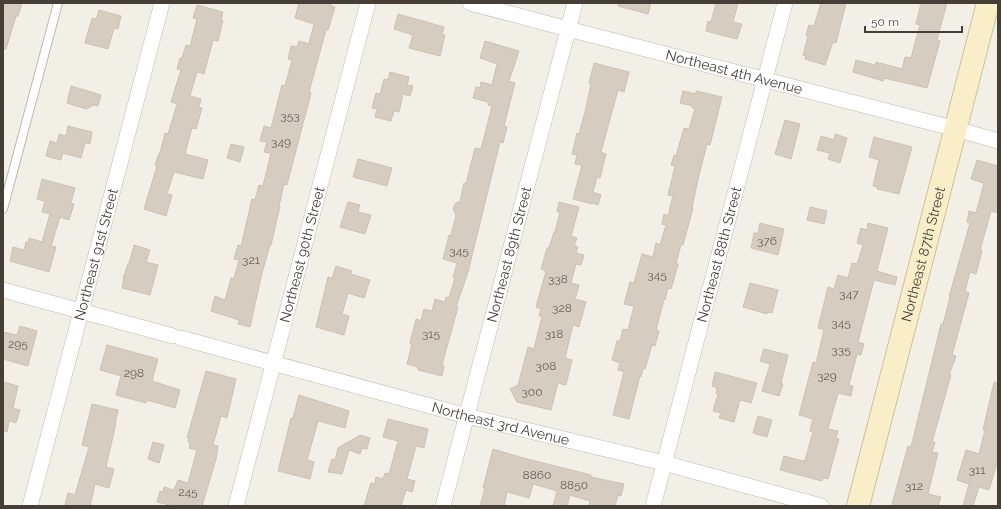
<svg xmlns="http://www.w3.org/2000/svg" width="1001" height="509" font-family="Raleway,sans-serif">
  <rect width="100%" height="100%" fill="#f2efe7"/>
  <path fill="#d6cdc1" stroke="#cdc2b1" d="M3,3h19l-4,13h-2l-10,33h-3z
    M299,3h32l-1,2 5,2 -7,23h-2l-17,62 2,1 -24,92 -3,-1 -5,22h1l-9,39h-1l-8,28 -12,54 -12,-3 1,-4 -28,-9 4,-15 10,4 6,-22 3,1 5,-19 -5,-1 4,-14 3,1 11,-47 3,1 4,-15 4,1 8,-33 -7,-1 3,-10 -7,-1 4,-15 7,2 11,-43 3,1 7,-26 -4,-1 3,-13 6,1 2,-6 10,3 5,-20 -19,-6z
    M619,3h32l-3,11 -30,-8z
    M716,3h22l-5,19 9,2 -5,15 -31,-8 2,-10 3,1z
    M821,3h25l-10,40 -3,-1 -8,23 -20,-6 1,-3 -3,-1 5,-19 -2,-1 3,-10 5,1z
    M921,3h26l-10,37 3,1 -13,47 -43,-10 -1,3 -30,-9 3,-12 19,5 1,-3 26,7 3,-12 6,1 9,-33 -4,-1z
    M197,5l26,7 -2,8h2l-5,21 -5,-1 -9,34 -7,-2 -7,24 11,3 -2,8 3,1 -6,21 -4,-1 -7,26 23,6 -5,19 -29,-7 -7,22 5,1 -6,21 -22,-7 13,-43 -2,-1 4,-12h1l5,-20 3,1 9,-30 -6,-2 10,-32 -4,-1 3,-11h2l4,-13 4,1 7,-27 -4,-1z
    M99,10l22,6 -3,13 -4,-1 -6,21 -23,-6 7,-25 4,1z
    M398,14l46,13 -2,7 3,1 -5,21 -31,-8 4,-13 -19,-6z
    M485,41l34,10 -10,30 6,2 -11,43 3,1 -4,16 -3,-1 -32,130 -12,35h2l-16,58 2,1 -2,10 -24,-6v-3l-11,-3 5,-20 -2,-1 6,-24 5,2 3,-12 8,2 3,-12 10,3 1,-5 3,1 6,-20 -2,-1 4,-14 -14,-4 6,-24 2,1 5,-21 -2,-4 -1,-3 3,-5 4,-1 4,-19 2,1 9,-36 6,1 11,-43 -4,-1v-3l-15,-4 3,-11 4,1 1,-6 11,3 5,-21 -17,-6z
    M594,63l35,9 -5,20 -6,-2 -17,62 5,2 -6,24 -3,-1 -4,15 8,3 -3,10 -5,-2 -1,1 -19,-5 9,-34 -7,-1 2,-9 -5,-1 5,-21 2,1 6,-22 6,-28 -2,-1z
    M390,72l19,5 -2,8 6,1 -3,10 -7,-2 -4,18 -5,-1 -3,10 -16,-4 2,-8 -5,-1 4,-15 4,1 4,-15 4,1z
    M71,86l30,9 -3,11 -4,-1 -8,4 -19,-6z
    M683,91l13,3v-3l26,6 -12,48 -3,-1 -9,35 -6,29h1l-10,37h-2l-5,18 2,1 -4,15 -3,10 -3,-1 -3,12 -1,-1 -8,31 3,1 -4,15 -3,-1 -7,24h-2l-2,8 -1,-1 -11,43 -16,-4 11,-43 -6,-2 2,-7 -8,-3 5,-19h3l3,-12 5,1 6,-24 -10,-2 6,-22 4,1 8,-29 11,3 3,-14 4,2 6,-20 -4,-1 2,-10 4,2 5,-20 -5,-1 7,-29 -4,-1 3,-10 2,1 8,-28 5,1 6,-20 -3,-1 1,-2 -13,-3z
    M785,120l15,4 -9,35 -16,-5z
    M68,126l24,6 -2,12 -5,-1 -4,15 -18,-5 -2,7 -15,-4 4,-15 7,2 2,-9 7,2z
    M835,134l12,4 -7,25 -12,-4 2,-6 -13,-3 4,-14 13,4z
    M874,137l38,10 -13,47 -22,-5v-2l-4,-1 6,-26 -10,-3z
    M231,144l13,3 -4,15 -13,-4z
    M358,159l34,9 -5,18 -34,-9z
    M977,160l21,6v47l-7,-2 -11,39 2,1 -6,23 -6,-2 -5,19 4,2 -17,62 4,1 -7,19h2l-19,67h3l-3,10 6,1 -10,41 13,3 -3,9h-37l-9,-2 16,-58 3,1 30,-123h2l7,-27h-1l21,-74 -3,-1 2,-11 7,2 8,-30 -13,-4z
    M42,179l33,9 -4,15 3,1 -5,16 -9,-3 -9,29 5,1 -7,25 -39,-11 3,-14 11,3 2,-8 2,1 1,-5 13,4 8,-28 -8,-2 3,-11 -8,-2z
    M348,202l12,3 -2,7 13,3 -6,19 -25,-7z
    M559,202l20,5 -8,29 6,2 -3,8 4,1 -2,6 8,2 -3,10 -5,-1 -5,19 8,2 -4,14 11,3 -7,25 -6,-2 -8,33 7,2 -6,25 -8,-2 -7,27 -34,-8 -7,-13 8,-4 10,-38 6,2 8,-33h-3l2,-7 -5,-2 10,-36 -5,-2 6,-21h2l5,-16h1l5,-20h-3z
    M810,207l17,4 -3,13 -17,-4z
    M760,223l24,6 -6,26 -27,-7 3,-15h4z
    M868,223l20,5 -11,43 20,6 -2,8 -21,-5 -16,62 6,2 -3,11 -4,-1 -8,31 4,1 -2,10 -13,-3 -10,36 10,2 -2,7 3,1 -11,40 -5,-1 -1,3 -42,-11 4,-14 19,5 2,-1 8,-28 -3,-1 3,-12 -14,-4 14,-53 3,1 8,-33 -6,-2 10,-41 6,2 4,-14 10,3 4,-15 5,1 6,-19 -6,-2 4,-15 6,2z
    M134,245l16,5 -4,12 12,3 -8,30 -28,-7 2,-9 -1,-1 5,-14h1z
    M336,266l16,5 -1,3 19,6 -6,18 -16,-5 -6,21 7,2 -5,19 -28,-8 12,-50 4,1z
    M750,283l28,7 -6,23 -5,-1v2l-24,-7z
    M20,326l17,5 -9,35 -25,-7v-27l14,3z
    M107,345l51,14 -6,22 28,9 -5,18 -28,-8 -1,3 -30,-8 5,-19 -21,-6z
    M764,349l24,6 -7,28 2,1 -4,12 -17,-5 8,-27 -10,-3z
    M206,371l30,8 -9,39 -6,-2 -5,18 -3,11 5,1 -2,13 -14,47h-28l-17,-4 3,-11 3,1 1,-5 10,3 4,-10 10,3 9,-33 -8,-2 1,-5 -2,-1 1,-4h-2z
    M715,372l42,11 -6,20 -11,-3 -6,22 -15,-4 2,-5 -8,-2 5,-17 -2,-1 1,-5 -5,-2z
    M3,382l15,4 -5,22 7,2 -4,13 -7,-2 -2,11 -4,-1z
    M994,382l4,1v77l-9,30 -10,-3 -6,19h-10l6,-22 -12,-4 9,-30 13,4 6,-24h-2z
    M299,395l50,16 -4,17 -27,-7 -11,39 7,2 -4,17 -32,-8 13,-53h2z
    M92,404l26,6 -3,13h1l-10,44 8,2 -5,19 -14,-4 -5,22h-20l-5,-1 3,-12 7,2 14,-48 -7,-2z
    M758,416l14,4 -5,17 -14,-4z
    M388,419l40,10 -4,19 -8,-2 -9,33 8,2 -3,11 -6,-2 -5,16h-37l7,-23 4,1 1,-7 7,2 2,-6 4,1 9,-33 -15,-4z
    M360,435l10,3 -3,11 -5,-1 -2,6 -11,-4 -7,24 -14,-2 4,-13 3,1 3,-12z
    M153,442l11,3 -5,18 -11,-4z
    M493,449l30,9 68,17v2l33,7 -3,12 -3,-1 -3,11h-26l1,-5 -20,-6 -3,11h-14l4,-15 -24,-7 -4,14 -22,-6 -3,14h-24l5,-18h-2z"/>
  <g fill="none" stroke-linecap="round" stroke-linejoin="round">
    <defs>
      <path id="lane" d="M3,209l55,-206"/>
      <g id="street">
        <path id="s1" d="M470,3l98,26 388,100 42,12"/>
        <path d="M3,290l170,46"/>
        <path id="s2" d="M181,338l286,78 197,47 157,43"/>
        <path id="s3" d="M30,506l132,-503"/>
        <path id="s4" d="M236,506l132,-503"/>
        <path id="s5" d="M443,506l132,-503"/>
        <path id="s6" d="M653,506l132,-503"/>
      </g>
      <g id="secondary">
        <path id="s7" d="M858,506l130,-503"/>
      </g>
    </defs>
    <use href="#lane" stroke="#c0b9ae" stroke-width="10"/>
    <use href="#street" stroke="#c0b9ae" stroke-width="16"/>
    <use href="#secondary" stroke="#cfc09a" stroke-width="24"/>
    <use href="#lane" stroke="#fff" stroke-width="8"/>
    <use href="#street" stroke="#fff" stroke-width="15"/>
    <use href="#secondary" stroke="#faeec9" stroke-width="22"/>
  </g>
  <g text-anchor="middle" dominant-baseline="central" stroke-width="4" stroke-linejoin="round" paint-order="stroke">
    <g font-size="12" fill="#69625a">
      <text x="290" y="116">353</text>
      <text x="281" y="142">349</text>
      <text x="767" y="241">376</text>
      <text x="459" y="251">345</text>
      <text x="251" y="260">321</text>
      <text x="657" y="275">345</text>
      <text x="558" y="279">338</text>
      <text x="849" y="294">347</text>
      <text x="562" y="308">328</text>
      <text x="841" y="323">345</text>
      <text x="431" y="334">315</text>
      <text x="554" y="334">318</text>
      <text x="18" y="344">295</text>
      <text x="841" y="350">335</text>
      <text x="546" y="366">308</text>
      <text x="134" y="373">298</text>
      <text x="827" y="376">329</text>
      <text x="532" y="392">300</text>
      <text x="977" y="470">311</text>
      <text x="537" y="475">8860</text>
      <text x="574" y="485">8850</text>
      <text x="914" y="486">312</text>
      <text x="188" y="492">245</text>
    </g>
    <g font-size="14" fill="#453f37" stroke="#fff">
      <text stroke="none"><textPath href="#s1" startOffset="273">Northeast 4th Avenue</textPath></text>
      <text stroke="none"><textPath href="#s4" startOffset="260">Northeast 90th Street</textPath></text>
      <text stroke="none"><textPath href="#s5" startOffset="260">Northeast 89th Street</textPath></text>
      <text stroke="none"><textPath href="#s6" startOffset="260">Northeast 88th Street</textPath></text>
      <text stroke="none"><textPath href="#s3" startOffset="260">Northeast 91st Street</textPath></text>
      <text stroke="none"><textPath href="#s7" startOffset="260">Northeast 87th Street</textPath></text>
      <text stroke="none"><textPath href="#s2" startOffset="331">Northeast 3rd Avenue</textPath></text>
    </g>
  </g>
  <rect width="1001" height="509" fill="none" stroke="#453f37" stroke-width="8"/>
  <path d="M865 26v6h97v-6" fill="none" stroke="#453f37" stroke-width="2"/>
  <text x="871" y="26" font-size="12" fill="#453f37" stroke="#ffffff" stroke-width="3" paint-order="stroke">50 m</text>
</svg>
